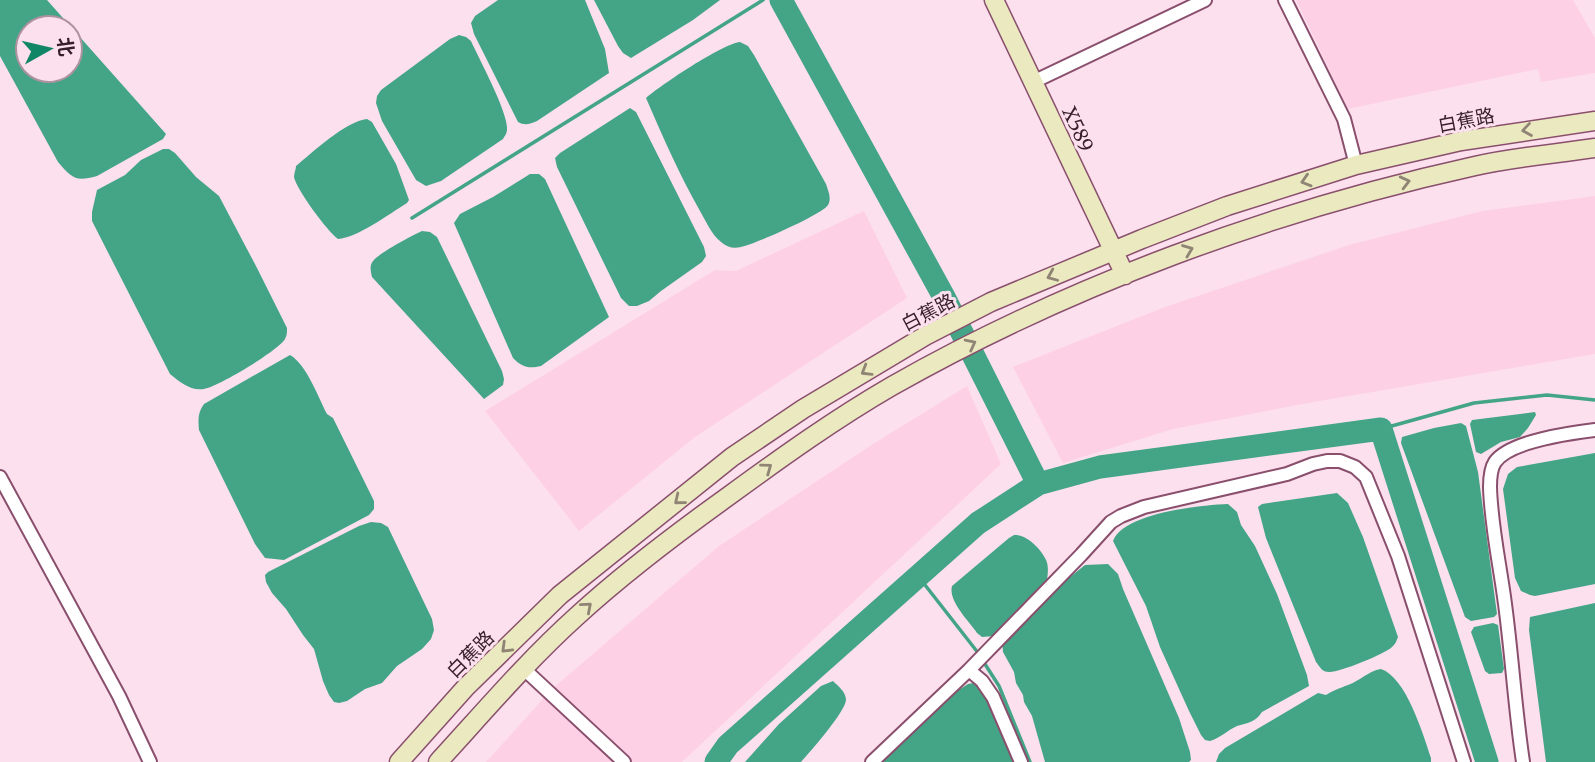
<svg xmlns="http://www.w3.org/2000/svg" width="1595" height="762" font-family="Merriweather,'Noto Sans SC',serif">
  <rect width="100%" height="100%" fill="#fce0ed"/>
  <path fill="#fed0e6" d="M1296,0h277l22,38v35l-54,9 -3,-13 -190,40z
    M1595,196v158l-287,49 -135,26 -110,34 -50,-96 152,-60 184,-62 133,-34z
    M864,211l43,87 -212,139 -116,94 -94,-120 230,-141 21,1z
    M967,386l34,78 -319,298h-196l66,-73 167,-143 154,-102z"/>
  <path fill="#43a585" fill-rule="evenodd" d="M0,0h47l119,134 -3,5 -66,37c-22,6 -25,2 -39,-14l-58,-106zM70,28v42h-42v-42z
    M498,0h87l20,49 4,24 -72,48c-7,3 -12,5 -19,1l-44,-88 -3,-11 4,-7z
    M594,0h126l-27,20 -62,38 -8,-5 -5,-7z
    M459,35l7,2 5,4c8,18 37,71 36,88 0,5 -2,6 -4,10l-62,42 -15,5 -10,-6 -34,-59 -6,-18 1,-7 4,-6 69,-51z
    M740,42l8,4 6,9 72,129c2,7 6,14 2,21 -5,9 -75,40 -87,42 -8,2 -14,0 -20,-5 -10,-8 -15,-21 -21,-31 -21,-37 -37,-74 -54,-113 15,-13 76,-54 94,-56z
    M630,108l6,4 68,135 2,9 -4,6 -41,29 -12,10 -12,5h-8l-8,-8 -64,-131 -2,-9 5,-5z
    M367,119l5,3 24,42 13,36 -2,3c-18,11 -50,35 -69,36 -10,-7 -42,-50 -44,-62 0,-4 2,-8 2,-11 17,-14 50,-45 71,-47z
    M163,149h6l6,4 21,24 23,19 38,72 30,60c0,5 0,7 -2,11 -6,11 -67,48 -81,50 -14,2 -24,-7 -34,-15l-78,-153v-9l5,-22 28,-15 16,-15z
    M530,174h9l6,5 64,138 -68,49c-13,3 -19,1 -28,-8l-59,-135 6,-9 33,-17z
    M422,231l8,1 7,5 65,134 2,8 -1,6 -19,14 -112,-122c-1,-5 -3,-11 1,-16 6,-8 40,-26 49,-30z
    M290,355c17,10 28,42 37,59l6,4 41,83v8l-5,6 -85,45 -19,-2 -10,-14 -56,-114c-1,-10 -1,-18 5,-26z
    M1535,412l1,3 -8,13 -8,9 -19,5 -20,12 -5,-2 -6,-28 2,-4z
    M1461,423l5,3 12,46 19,142 -3,3 -23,4 -6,-4 -64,-174 1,-6 32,-9z
    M1595,453v131l-60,12 -5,-1 -9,-4 -6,-13 -12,-89 5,-15 9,-7z
    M1337,493l11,10 15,34 35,100c-2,5 -2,6 -6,10 -7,7 -54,26 -63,25 -7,0 -9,-5 -13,-10l-50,-124 -8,-31 4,-3z
    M1228,504l9,8 4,13 14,21 22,48 30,81 2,11 -47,26c-6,10 -15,11 -25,14 -9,4 -17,12 -27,15l-5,-1 -4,-5 -12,-24 -29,-64 -14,-41 -33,-65c10,-28 88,-36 115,-37z
    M371,522l10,1 7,4 44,92 2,11 -3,9 -9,10 -25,17 -15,17 -17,6 -18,12 -8,2 -5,-1 -5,-7 -6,-14 -9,-32 -11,-14 -17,-26 -14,-16 -6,-11 -1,-7 3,-3 91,-46z
    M1014,535c12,-1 26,13 31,23 4,6 3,15 2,22l-53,56 -12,1 -5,-4c-9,-13 -29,-32 -25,-47l57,-48z
    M1108,564l10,10 5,15 56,129 11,34 1,8 -2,2h-144l-13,-46 -8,-14 -1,-7 -7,-12 -2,-11 -11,-20 -1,-12 48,-47 35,-28z
    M1595,603v159h-49l-17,-132 1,-13z
    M1493,623l5,2 6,44 -2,4 -13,1 -4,-3 -14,-39 3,-5z
    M1381,669c25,8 42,65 50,89v4h-215l3,-8 6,-6 93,-55 8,2c8,-5 14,-7 22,-10 12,-4 20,-14 33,-16z
    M833,681c5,5 12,10 13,18 1,11 -36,53 -45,63h-56l34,-38 42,-38z
    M973,683c20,14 31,56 40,79h-135l76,-69 14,-9z"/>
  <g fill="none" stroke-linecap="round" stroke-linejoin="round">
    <path stroke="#43a585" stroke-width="3.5" d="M412,218l351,-218
      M1381,429l93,-26 73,-8 48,5
      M918,576l61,78
      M983,661l16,25 31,76"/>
    <path stroke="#43a585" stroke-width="23" d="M781,0l163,297 94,187
      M716,762l12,-17 250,-222 60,-39 62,-17 281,-38 106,333"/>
    <defs>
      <path id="street" d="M1285,0l59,119 12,46
        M1033,82l172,-82
        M0,477l119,219 31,66
        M524,669l100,93
        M969,670l13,11 11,16 28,65
        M872,762l97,-92 112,-115 30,-33 10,-6 23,-9 143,-33 26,-10 14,-3h13l15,6 11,10 32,79 66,206
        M1523,762c-8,-53 -11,-106 -18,-158 -5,-39 -14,-78 -15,-117 0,-7 1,-19 5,-25 15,-21 76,-29 100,-32"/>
      <path id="secondary" d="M994,0l131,275
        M399,762l67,-75 94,-92 172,-138 71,-48 122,-73 66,-34 151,-63 85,-33 129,-41 105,-24 134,-20
        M438,762c45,-49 89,-101 139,-146 48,-44 100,-83 153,-121 52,-38 105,-76 162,-109 178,-101 383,-176 583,-220 39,-9 80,-12 120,-18"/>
    </defs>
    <use href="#street" stroke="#894f6d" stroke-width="16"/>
    <use href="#secondary" stroke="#894f6d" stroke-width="21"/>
    <use href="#street" stroke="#fff" stroke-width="12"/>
    <use href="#secondary" stroke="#eae9bf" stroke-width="18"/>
  </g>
  <defs><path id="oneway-chevron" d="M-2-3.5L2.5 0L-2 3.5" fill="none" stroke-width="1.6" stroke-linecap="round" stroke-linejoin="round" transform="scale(1.75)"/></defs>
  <g stroke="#908475">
    <use href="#oneway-chevron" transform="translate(1527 130) rotate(171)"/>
    <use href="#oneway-chevron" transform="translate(1306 181) rotate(163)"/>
    <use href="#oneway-chevron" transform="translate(1405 182) rotate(-14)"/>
    <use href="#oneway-chevron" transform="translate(1188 250) rotate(-21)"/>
    <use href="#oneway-chevron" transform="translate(1052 276) rotate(157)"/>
    <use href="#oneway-chevron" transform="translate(971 344) rotate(-27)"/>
    <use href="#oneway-chevron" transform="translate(866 371) rotate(149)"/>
    <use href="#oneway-chevron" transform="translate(767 468) rotate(-36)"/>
    <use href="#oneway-chevron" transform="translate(679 500) rotate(141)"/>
    <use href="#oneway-chevron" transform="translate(587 607) rotate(-41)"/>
    <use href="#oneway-chevron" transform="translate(506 648) rotate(136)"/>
  </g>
  <g text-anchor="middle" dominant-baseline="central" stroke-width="6" stroke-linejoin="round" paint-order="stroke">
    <g font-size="19" fill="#371e2b" stroke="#fce0ed">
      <text transform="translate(1466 120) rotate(-11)">白蕉路</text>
      <text transform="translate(1078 129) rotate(65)">X589</text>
      <text transform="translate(928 312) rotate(-28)">白蕉路</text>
      <text transform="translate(470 654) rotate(-45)">白蕉路</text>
    </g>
  </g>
  <g transform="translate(49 49) rotate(82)"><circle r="33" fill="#fce0ed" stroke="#ad929f" stroke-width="2"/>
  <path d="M0-5L12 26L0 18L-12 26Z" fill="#108666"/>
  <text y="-10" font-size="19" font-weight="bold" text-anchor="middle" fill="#371e2b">北</text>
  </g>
</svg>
